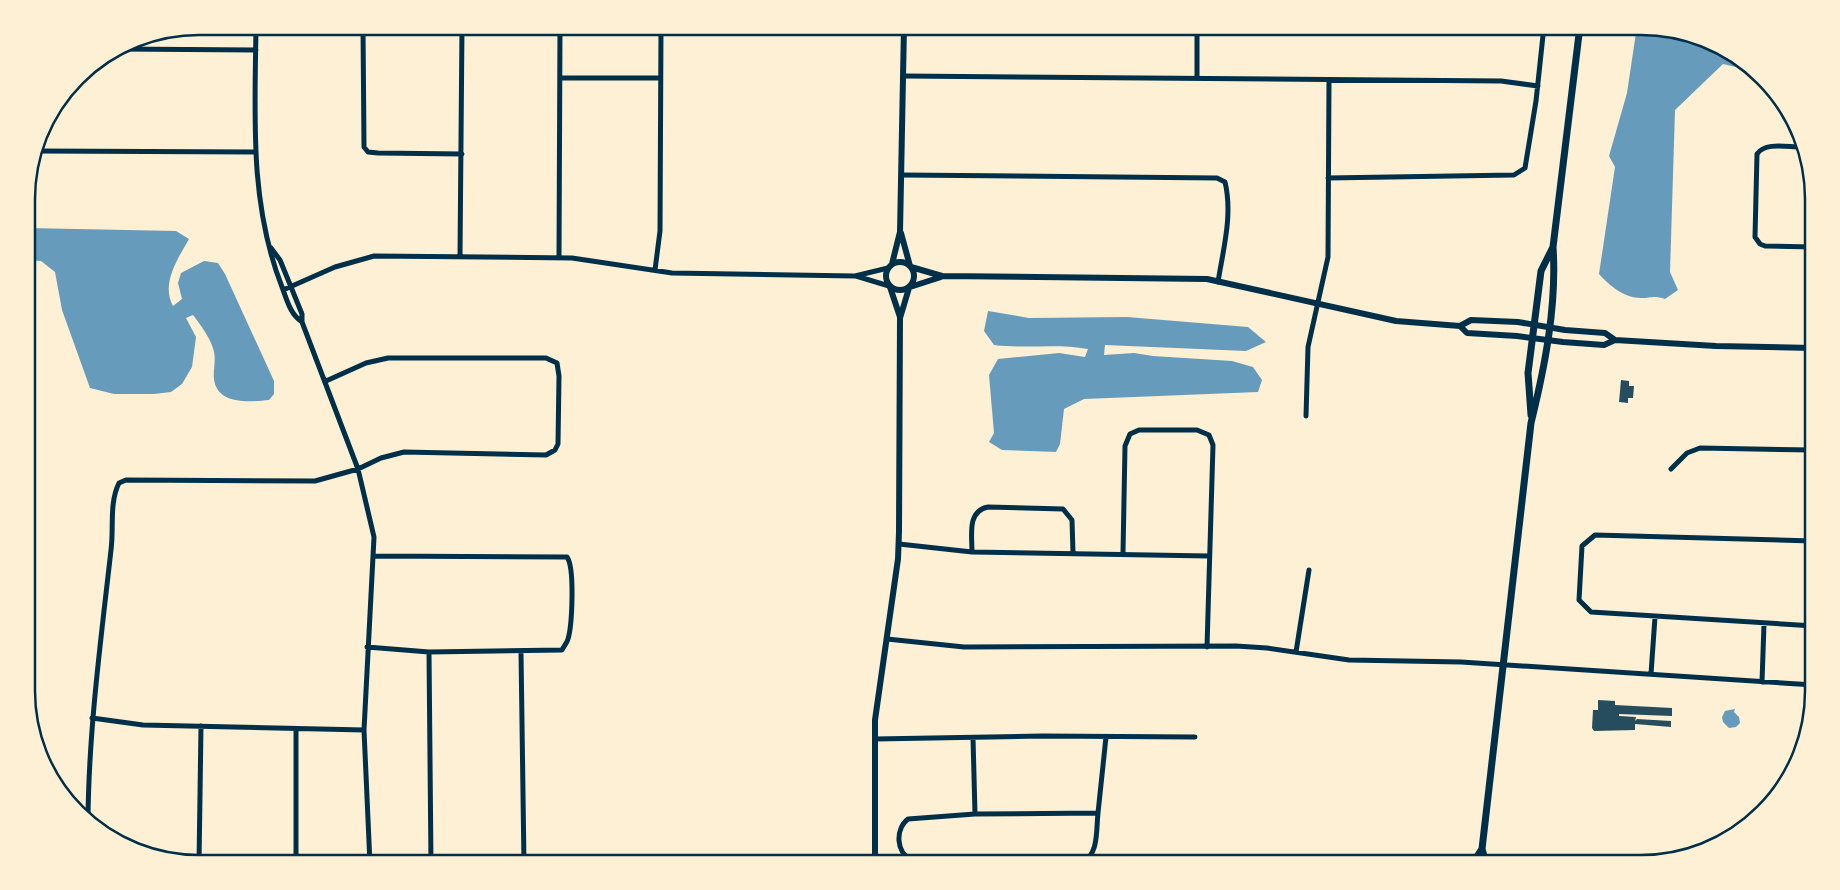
<svg xmlns="http://www.w3.org/2000/svg" width="1840" height="890" font-family="'Public Sans',sans-serif">
  <rect width="100%" height="100%" fill="#fdf0d5"/>
  <path fill="#669bbc" d="M1637,26l80,18 26,21 -7,2 -13,-3 -48,46 -5,162 8,18 -13,9c-11,-4 -13,-1 -24,-1 -17,0 -31,-12 -42,-24l16,-107 -6,-11 18,-63z
    M27,228l149,3 13,8c-12,21 -28,45 -16,67l9,-7 -4,-16 3,-10 23,-12 14,2 7,11 49,107v13l-5,6c-20,2 -52,5 -55,-21 -1,-9 2,-18 0,-27 -2,-12 -14,-28 -21,-37l-7,3 10,19 -4,30 -10,17 -11,8 -17,2h-40l-24,-6 -28,-78 -7,-38 -14,-11 -14,-1z
    M988,311l41,7 98,-1 121,10 18,15 -20,9 -141,-6 -1,10 30,-2 19,3 79,5 21,6 9,13 -4,12 -174,7 -20,10 -4,35 -4,8 -54,-2 -13,-8 5,-9 -5,-58 9,-16 61,-6 26,4 3,-8c-31,-6 -62,0 -94,-4l-10,-14z
    M1735,709l-1,3 5,5 1,6 -4,4 -7,1 -6,-6 -1,-5 3,-6z"/>
  <path fill="#264d5e" d="M1621,380l8,1v5h5l-1,12h-5v5l-9,-1z
    M1598,700l17,1v4l57,3v8l-53,-2v2l17,1 -1,4 2,-2 34,2v6l-36,-3v6l-41,1 -2,-3 1,-18h5z"/>
  <g fill="none" stroke-linecap="round" stroke-linejoin="round">
    <path stroke="#003049" stroke-width="5" d="M256,26c-1,89 -7,177 26,261 5,13 8,27 20,35
      M363,26l1,121 4,5 10,1 84,1
      M117,49l139,1
      M904,76l597,5 37,5
      M560,78h100
      M1197,78v-52
      M1800,147c-13,0 -35,-5 -43,7l-2,83 5,7 5,2 48,1
      M37,151l219,1
      M902,175l315,3 8,4c8,33 -2,68 -7,100
      M1328,178l186,-3 11,-7 11,-67 8,-75
      M271,248l9,12 22,54v8l56,147 16,68 -10,193 6,134
      M460,257l2,-231
      M559,258l1,-232
      M655,270l5,-39 1,-205
      M856,276l33,10
      M283,290l52,-23 39,-11 198,2 100,15 183,3 33,-8
      M1306,416l2,-69 20,-90 1,-177
      M1671,469l16,-16 13,-5 113,2
      M1813,541l-218,-6 -13,11 -3,54 12,12 223,14
      M899,544l73,8 237,4
      M972,552c0,-17 -5,-41 16,-45l75,2 9,11 1,33
      M1123,553l2,-107 5,-12 9,-4h58l12,5 4,10 -6,202
      M887,639l77,8 272,-1 31,2 82,12 112,2 353,23
      M367,647l62,5 133,-2c2,-4 5,-7 6,-11 4,-13 7,-71 -1,-82l-192,-1
      M429,652l2,212
      M521,652l3,212
      M1296,652l13,-82
      M1651,674l4,-57
      M1762,682l2,-58
      M92,718l51,7 221,5
      M973,738l2,76 -67,5c-13,10 -12,34 3,40l171,4c17,-9 14,-32 16,-50l-123,1
      M875,739l167,-3 153,1
      M1098,813l8,-76
      M88,817c1,-89 13,-178 23,-267 3,-22 -2,-47 8,-67l7,-3 189,1 43,-12 23,-11 23,-6 142,3 9,-5 3,-6 1,-68 -2,-13 -11,-5h-158l-22,5 -40,18
      M199,864l2,-138
      M296,864v-134"/>
    <path stroke="#003049" stroke-width="6" d="M901,233l9,33
      M886 276a14 14 0 1 1 28 0a14 14 0 1 1-28 0Z
      M892,264l8,-32 4,-206
      M911,267l31,9 265,3 189,42 64,5 11,-6 47,2 47,8 40,3 10,7 101,6 97,2
      M890,287l10,30
      M910,287l31,-10
      M1460,326l7,7 50,3 46,6 41,3 11,-5
      M875,864v-144l23,-161 1,-27 1,-214 9,-30"/>
    <path stroke="#003049" stroke-width="7" d="M1531,415l-3,-42 13,-102 12,-24
      M1473,863l9,-14
      M1486,863l-4,-14 49,-426c14,-57 26,-118 22,-176l27,-221"/>
  </g>
  <path d="M0 0H1840V890H0ZM199 35H1641A164 164 0 0 1 1805 199V691A164 164 0 0 1 1641 855H199A164 164 0 0 1 35 691V199A164 164 0 0 1 199 35Z" fill="#fdf0d5" fill-rule="evenodd"/>
  <path fill="none" stroke="#003049" stroke-width="2.5" d="M199 35H1641A164 164 0 0 1 1805 199V691A164 164 0 0 1 1641 855H199A164 164 0 0 1 35 691V199A164 164 0 0 1 199 35Z"/>
</svg>
